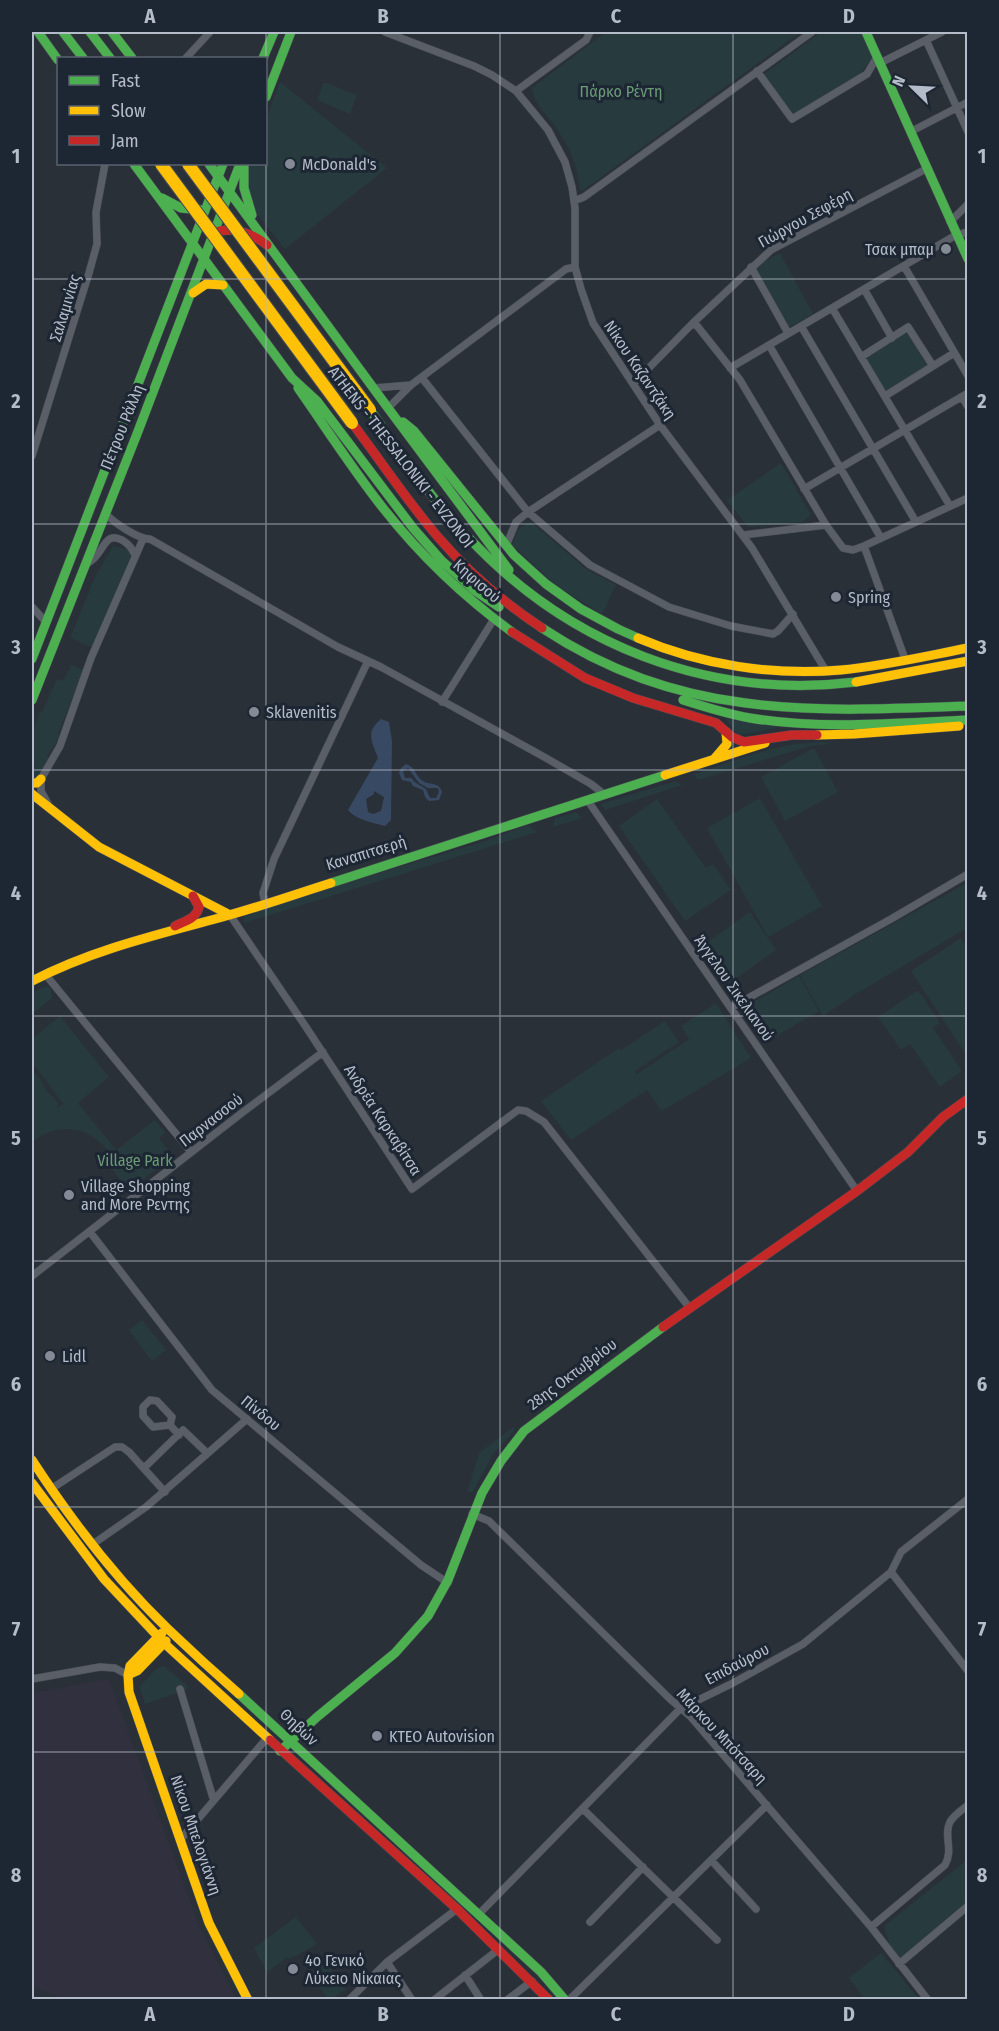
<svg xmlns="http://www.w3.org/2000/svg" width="999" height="2031" font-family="'Fira Sans Condensed',sans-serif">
  <rect width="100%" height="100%" fill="#2a3038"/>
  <path fill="#31303e" d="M109,1679l90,247 37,73h-172l-32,-12v-294z"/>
  <path fill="#273a3e" d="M606,32h195l-219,159 -2,-1c-2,-22 -9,-40 -21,-58 -8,-13 -26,-29 -27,-44z
    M821,32h40l12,25 -14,18 -66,39 -30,-39z
    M280,82l107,86 -102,81 -28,-35 -10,-30 2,-20h17v-45z
    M324,82l33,13 -7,19 -33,-14z
    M780,253l33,61 -25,14 -33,-57 10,-10z
    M908,327l25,39 -48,30 -24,-39z
    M781,463l29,50 -1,4 -7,5 -54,5 -21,-27z
    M530,521l56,48 30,16 -14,29 -43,-26 -47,-43 6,-15z
    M113,546l16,4 2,7 -38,91 -22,-10v-2l23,-57z
    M71,665l13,5 -25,61c0,9 -5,17 -12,24l2,3 -9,19 -8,1v-8l7,-8 -7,6v-37l8,-19h2l15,-33 3,2 4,-2z
    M726,719l51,8 1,1 -40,7z
    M823,742l7,2 -20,2 -112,34 -4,-6c45,-15 81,-31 129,-32z
    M814,748l24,44 -53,29 -24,-44z
    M676,781l6,4 -77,25 -5,-6z
    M760,798l62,108 -54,31 -61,-109z
    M657,799l49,69 7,-4 18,26 -46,31 -66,-95z
    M576,812l6,6 -29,9 2,-9z
    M528,825l9,7 -293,91v-8l5,-3 233,-70z
    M967,883v45l-111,66 -33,22 -23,-41z
    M750,912l26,38 -48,34 -26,-38z
    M961,938l6,9v109l-56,-85z
    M799,976l20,35 -53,31 -21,-35z
    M46,986l5,3 1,9 -20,16v-21z
    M918,990l22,33 -7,5 29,43 -22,16 -30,-43 -9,6 -23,-33z
    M716,1003l35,55 -89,53 -15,-21 -76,50 -30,-39 78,-53 2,2 44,-29 14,21 -44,29 2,3 52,-35 -8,-13z
    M60,1016l49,61 -31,26 38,47 39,-30 10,12 -6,6 14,18 -45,35 -25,-35 5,-5c-20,-26 -51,-29 -76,-9v-71l7,6 7,13 12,13 -1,5 6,-4 -31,-42v-23z
    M142,1320l24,30 -14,11 -23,-31z
    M515,1426l-2,6 -20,22 -20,38h-6l12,-39z
    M162,1666l3,1 24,20 -3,3 -41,14 -5,-16 1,-3 15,-16z
    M967,1860v44l-66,55 -11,-13 -6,-20z
    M296,1917l21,27 -27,15 -2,-2 -21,15 -13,-24z
    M881,1953l38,46h-54l-16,-21z
    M326,1962l20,27 -14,10h-4l-18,-25z"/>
  <path fill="#384963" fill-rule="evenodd" d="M381,719l8,3 3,19 -1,79 -6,6c-12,-3 -30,-7 -37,-16l30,-52c-6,-16 -13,-26 3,-39zM374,791l10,6 -3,14 -8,3 -5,-2 -2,-13 8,-5z
    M406,764c10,3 9,12 17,17 8,5 15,0 19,11l-3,8 -10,1 -4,-4 -2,-7 -10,-4 -2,-4 -9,-2 -3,-7 2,-5zM408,768l11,15 9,5h10l1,4 -3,6h-6l-4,-9 -10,-6 -5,-5h-6l-2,-7z"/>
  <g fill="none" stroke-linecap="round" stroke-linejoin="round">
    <defs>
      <path id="street" d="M385,32l89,34 18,9 24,16 32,39 17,32 7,25 3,21v59l6,22 12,34 67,102 92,123 74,123
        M926,40l42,92
        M186,58l24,-26
        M880,63l62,-31
        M757,71l35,48 75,-45 10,-17
        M516,91l70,-51 4,-8
        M910,132l58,-30
        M574,201l10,-4 228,-165
        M950,222l18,-18
        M904,266l64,110
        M751,267l37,66
        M864,289l28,49
        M832,308l118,198
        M694,322l46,58 86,145 17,23 10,2 11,-4 104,-48
        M801,326l115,196
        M769,345l112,193
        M861,357l47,-30 25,39
        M730,368l226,-133 12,-3
        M422,378l106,134 62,53 79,42 62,19 42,8 5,-3 15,-17
        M633,384l61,-62 77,-72 155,-81
        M374,388l37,-3
        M885,396l69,-43
        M962,397l6,10
        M388,408l23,-23 155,-116 9,-2
        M32,456l57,-183 8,-29 -1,-32 9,-48
        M804,489l164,-96
        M105,513c9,10 33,26 45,26l188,108 43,20 165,91 45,26 14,11
        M743,535l83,-10
        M506,546l10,-24 12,-10 132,-87
        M864,546l41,113
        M88,563c3,-2 6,-4 8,-7 9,-9 10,-24 26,-16 7,4 10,8 13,15
        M32,607l14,15
        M442,702l52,-83
        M588,801l269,390
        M48,804l-7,-13v-12l19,-33 31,-88 52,-119
        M265,903l-2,-10 11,-34 94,-198
        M230,915l76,112 106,162 106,-79 8,1 18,11 145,185
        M45,974l146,178
        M732,1007l159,-88 77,-45
        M90,1232l122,158 209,175 27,18
        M32,1276l211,-164 80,-60
        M170,1425l-17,2 -10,-11v-9l7,-7 7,1 15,16 -2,8 9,10
        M144,1468l39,-38 24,23
        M51,1489l64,-42h7l7,5 36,40
        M472,1514l17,7 181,178 20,17 181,211 57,73
        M93,1544l53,-37 101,-88
        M891,1572l77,99
        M32,1679l68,-12 15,1 13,7
        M180,1689l33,109
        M583,1809l134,131
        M181,1839l86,-101
        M711,1860l45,49
        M478,1915l202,-206 53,-26 70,-39 88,-72 10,-20 67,-53
        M590,1922l53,-55
        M871,1927l74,-62c9,-16 -2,-29 5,-43 4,-7 12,-12 18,-17
        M387,1962l25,38
        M899,1964l69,-58
        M465,1975l16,25
        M349,2000l38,-38 70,-53
        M434,2000l65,-51
        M507,2000l25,-19
        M569,2000l198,-195"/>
      <path id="fast" d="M38,32l20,28
        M63,32l20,26
        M90,32l20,26
        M112,32l20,26
        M866,32l102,227
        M263,58l11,-26
        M266,97l25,-65
        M134,164l158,214
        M209,164l179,244
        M244,164v24l8,27
        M162,198l19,10 20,2
        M292,378l25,23 96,127 28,32 33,30 25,17
        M298,388c28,40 55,82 85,120 37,47 81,89 129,124
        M388,408l121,162
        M370,410c31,43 60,88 97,126 101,109 241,164 389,146
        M403,422l11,9 100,124 32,29 35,25 37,20 20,9
        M542,628c138,91 269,84 426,78
        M32,659l191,-495
        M32,700l105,-266 103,-270
        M683,700c22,7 44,14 67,18 72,12 146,5 218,2
        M331,883l334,-108
        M239,1694l302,278 24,28
        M280,1751l37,-34 78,-64 33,-37 20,-36 34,-87 19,-32 23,-30 139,-104"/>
      <path id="slow" d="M193,293l13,-9 17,1
        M638,638c63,27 135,38 203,32 43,-4 85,-14 127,-22
        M856,682l112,-21
        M817,735l37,-1 105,-8
        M715,758l12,-14 -1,-12
        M665,775l100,-32
        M32,783h5l4,-4
        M32,794l67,53 131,68
        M32,981c62,-32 128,-47 194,-65 36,-10 70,-22 105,-33
        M32,1460c39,60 84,119 136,169 23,22 47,44 71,65
        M32,1483l72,96 60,64 106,97
        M162,1633l-32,33 -2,9 1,17 80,231 39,77
        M128,1675l9,-4 29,-30"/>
      <path id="jam" d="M212,233c21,-7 38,-1 55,12
        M352,423c29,38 55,78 86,114 30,35 66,66 104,91
        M512,632l73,46 48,20 83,25 16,14 12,5 48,-7h25
        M175,926c10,-5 21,-7 24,-19l-6,-11
        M663,1327l194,-136 51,-39 35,-35 25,-18
        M270,1740l187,169 92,91"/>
    </defs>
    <use href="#street" stroke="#484c53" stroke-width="8"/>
    <use href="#fast" stroke="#484c53" stroke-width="10"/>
    <use href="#slow" stroke="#484c53" stroke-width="10"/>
    <use href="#jam" stroke="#484c53" stroke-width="10"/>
    <use href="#street" stroke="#5a5e66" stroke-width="7"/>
    <use href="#fast" stroke="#4caf50" stroke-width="9"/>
    <use href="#slow" stroke="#ffc107" stroke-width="9"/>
    <use href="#jam" stroke="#c62828" stroke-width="9"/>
    <defs>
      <path id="slow-bridge" d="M161,164l191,259
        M188,164l182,246"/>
    </defs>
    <use href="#slow-bridge" stroke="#474c53" stroke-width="14" stroke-linecap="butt"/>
    <use href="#slow-bridge" stroke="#ffc107" stroke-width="12"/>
  </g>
  <path fill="none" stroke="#b4bcc9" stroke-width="1.5" stroke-opacity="0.55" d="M266,32v1968M500,32v1968M733,32v1968M32,279h936M32,524h936M32,770h936M32,1016h936M32,1261h936M32,1507h936M32,1752h936"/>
  <g fill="#848b96" stroke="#1d2633" stroke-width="2">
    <circle cx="290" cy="164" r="6"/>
    <circle cx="946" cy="249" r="6"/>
    <circle cx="836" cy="597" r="6"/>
    <circle cx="254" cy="712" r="6"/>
    <circle cx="69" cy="1195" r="6"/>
    <circle cx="50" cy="1356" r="6"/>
    <circle cx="377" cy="1736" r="6"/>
    <circle cx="293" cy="1969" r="6"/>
  </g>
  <g text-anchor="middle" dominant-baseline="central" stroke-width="6" stroke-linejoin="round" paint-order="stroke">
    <g font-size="16" fill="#6b9a76" stroke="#1d2633">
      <text x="621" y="91">Πάρκο Ρέντη</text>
      <text x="135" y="1160">Village Park</text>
    </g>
    <g font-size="16" fill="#b4bcc9" stroke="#1d2633" text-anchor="start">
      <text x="302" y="164">McDonald's</text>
      <text x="934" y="249" text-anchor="end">Τσακ μπαμ</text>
      <text x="848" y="597">Spring</text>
      <text x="266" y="712">Sklavenitis</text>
      <text x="81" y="1186">Village Shopping<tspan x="81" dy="18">and More Ρεντης</tspan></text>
      <text x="62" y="1356">Lidl</text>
      <text x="389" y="1736">ΚΤΕΟ Autovision</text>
      <text x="305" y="1960">4ο Γενικό<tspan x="305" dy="18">Λύκειο Νίκαιας</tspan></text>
    </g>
    <g font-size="16" fill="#b4bcc9" stroke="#1d2633">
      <text transform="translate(805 218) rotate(-29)">Γιώργου Σεφέρη</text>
      <text transform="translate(65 308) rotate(-73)">Σαλαμινίας</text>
      <text transform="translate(640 370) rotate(56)">Νίκου Καζαντζάκη</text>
      <text transform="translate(122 427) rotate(-68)">Πέτρου Ράλλη</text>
      <text transform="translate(401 457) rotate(52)">ATHENS - THESSALONIKI - EVZONOI</text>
      <text transform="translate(477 581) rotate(41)">Κηφισού</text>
      <text transform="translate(366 853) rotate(-17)">Καναπιτσερή</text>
      <text transform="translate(734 988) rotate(55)">Άγγελου Σικελιανού</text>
      <text transform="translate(211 1120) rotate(-38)">Παρνασσού</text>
      <text transform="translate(383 1120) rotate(57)">Ανδρέα Καρκαβίτσα</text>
      <text transform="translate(572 1374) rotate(-37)">28ης Οκτωβρίου</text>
      <text transform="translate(261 1413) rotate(39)">Πίνδου</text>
      <text transform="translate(737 1664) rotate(-28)">Επιδαύρου</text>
      <text transform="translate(299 1727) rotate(43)">Θηβών</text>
      <text transform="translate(722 1736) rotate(47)">Μάρκου Μπότσαρη</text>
      <text transform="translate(196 1835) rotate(71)">Νίκου Μπελογιάννη</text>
    </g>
  </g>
  <rect width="999" height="2031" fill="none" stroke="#1d2633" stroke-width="66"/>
  <rect x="57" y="57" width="210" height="108" fill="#1d2633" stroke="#59626f" stroke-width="1.5"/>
  <rect x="69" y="76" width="30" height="9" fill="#4caf50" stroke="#59626f" stroke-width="1.5"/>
  <text x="111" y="87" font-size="18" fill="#b4bcc9">Fast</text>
  <rect x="69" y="106" width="30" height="9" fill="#ffc107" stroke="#59626f" stroke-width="1.5"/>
  <text x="111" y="117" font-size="18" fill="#b4bcc9">Slow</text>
  <rect x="69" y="136" width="30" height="9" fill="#c62828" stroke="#59626f" stroke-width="1.5"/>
  <text x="111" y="147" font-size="18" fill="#b4bcc9">Jam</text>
  <g transform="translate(912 87) rotate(294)" stroke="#1d2633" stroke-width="4.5" paint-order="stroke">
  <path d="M0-4.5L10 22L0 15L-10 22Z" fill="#b4bcc9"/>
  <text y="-9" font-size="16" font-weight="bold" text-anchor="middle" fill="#b4bcc9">N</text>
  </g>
  <rect x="33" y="33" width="933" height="1965" fill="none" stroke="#b4bcc9" stroke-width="2"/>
  <g font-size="20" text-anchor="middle" font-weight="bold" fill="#b4bcc9">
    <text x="150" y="23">A</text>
    <text x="383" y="23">B</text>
    <text x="616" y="23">C</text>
    <text x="849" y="23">D</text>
    <text x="16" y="163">1</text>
    <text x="982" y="163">1</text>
    <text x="16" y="408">2</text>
    <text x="982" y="408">2</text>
    <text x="16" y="654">3</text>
    <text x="982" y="654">3</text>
    <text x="16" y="900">4</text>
    <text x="982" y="900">4</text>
    <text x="16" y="1145">5</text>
    <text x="982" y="1145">5</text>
    <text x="16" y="1391">6</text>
    <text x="982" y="1391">6</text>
    <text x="16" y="1636">7</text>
    <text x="982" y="1636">7</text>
    <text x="16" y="1882">8</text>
    <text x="982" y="1882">8</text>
    <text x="150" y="2021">A</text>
    <text x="383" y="2021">B</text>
    <text x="616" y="2021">C</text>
    <text x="849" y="2021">D</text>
  </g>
</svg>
